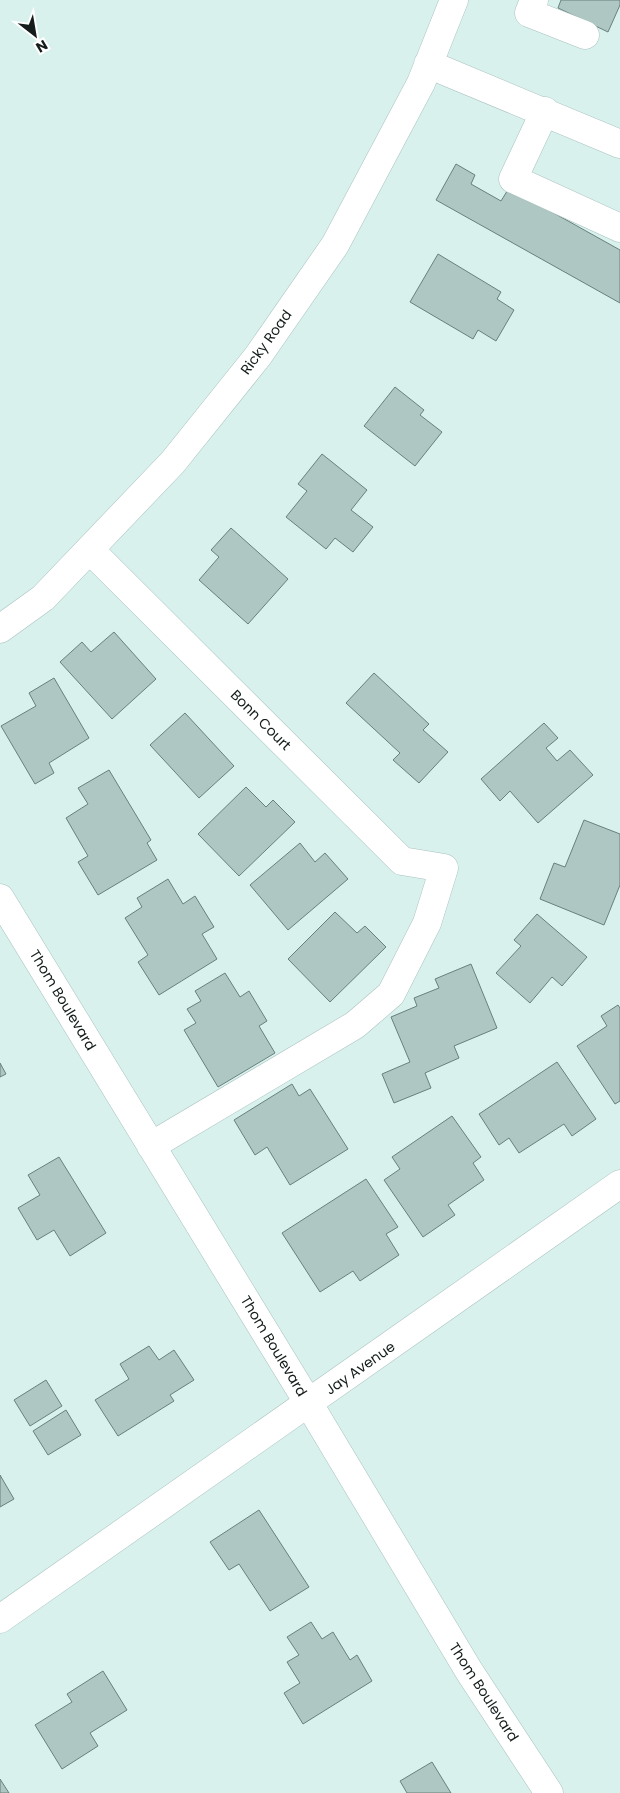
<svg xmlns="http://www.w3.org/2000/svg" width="620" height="1793" font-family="Poppins,sans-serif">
  <rect width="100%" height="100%" fill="#d8f1ed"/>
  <path fill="#aec7c2" stroke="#69807d" d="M561,0h59v5l-12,27 -50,-24z
    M456,164l19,11 -4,9 30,17 8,-13 111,62v53l-184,-103z
    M438,254l63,38 -4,7 17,11 -18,31 -18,-11 -5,9 -63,-37z
    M395,387l29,23 -4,5 22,17 -27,34 -51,-40z
    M322,454l45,36 -16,20 22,17 -20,25 -18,-14 -9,11 -40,-32 21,-26 -9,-7z
    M231,528l57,51 -40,45 -49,-44 20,-23 -8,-7z
    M114,632l42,47 -44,40 -52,-57 22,-20 9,10z
    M374,673l55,51 -6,6 25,22 -29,31 -26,-23 7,-7 -54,-50z
    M54,678l35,60 -40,25 5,10 -19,11 -34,-58 35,-20 -7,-13z
    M185,713l49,53 -35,32 -49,-53z
    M544,723l14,15 -12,10 11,13 13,-11 23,25 -55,48 -28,-32 -10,10 -19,-22z
    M109,770l42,70 -4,3 10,17 -59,35 -20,-33 10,-6 -22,-38 22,-14 -10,-16z
    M246,787l20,20 7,-7 22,22 -56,54 -41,-42z
    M584,820l36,14v51l-16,40 -64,-26 14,-36 11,4z
    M300,843l15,19 10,-9 23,26 -60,51 -38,-45z
    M168,879l15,25 12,-8 19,31 -12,7 15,25 -58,36 -21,-33 10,-7 -23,-37 17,-11 -5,-9z
    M335,912l22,21 8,-7 21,21 -56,55 -42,-43z
    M537,914l50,43 -25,29 -10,-9 -22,26 -34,-30 25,-27 -7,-6z
    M471,964l26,64 -43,18 5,12 -34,15 6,15 -37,15 -12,-29 28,-12 -19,-45 26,-11 -3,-8 25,-10 -4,-9z
    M225,973l15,24 9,-6 18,30 -8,5 16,27 -57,34 -34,-57 12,-7 -9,-14 14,-8 -6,-10z
    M618,1005l2,3v93l-5,3 -38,-58 30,-20 -6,-10z
    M557,1062l39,57 -24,17 -8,-12 -45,29 -10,-15 -10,7 -20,-31z
    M0,1063l6,11 -6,3z
    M292,1084l7,12 11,-7 38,60 -58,36 -23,-38 -12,8 -21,-35z
    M452,1116l29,41 -8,6 11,17 -36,25 7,10 -32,22 -39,-57 16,-11 -8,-12z
    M59,1157l47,76 -36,23 -16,-26 -17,10 -19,-32 22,-13 -12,-20z
    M366,1179l32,48 -12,7 13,21 -39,26 -7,-10 -33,21 -38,-59z
    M149,1346l10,14 15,-10 20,30 -24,15 4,6 -56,35 -23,-36 34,-21 -9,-15z
    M46,1380l16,26 -32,20 -16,-26z
    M66,1410l15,25 -33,20 -15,-24z
    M0,1475l14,24 -14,8z
    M259,1510l50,77 -39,24 -31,-47 -10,6 -19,-28z
    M311,1622l11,17 11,-7 17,28 7,-5 15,26 -69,43 -19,-31 16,-10 -13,-21 12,-7 -12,-18z
    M103,1671l24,39 -37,23 8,13 -36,23 -27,-44 37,-23 -5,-8z
    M432,1762l19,31h-44l-7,-12z
    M0,1779l9,14h-9z"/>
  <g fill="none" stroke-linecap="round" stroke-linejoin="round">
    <defs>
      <path id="minor" d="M534,0l-5,13 56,22
        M428,64l192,80
        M545,111l-32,68 107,49
        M90,550l312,311 42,7 -17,55 -36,71 -36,31 -204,121
        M0,629l43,-31 130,-136 85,-106 77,-111 86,-162 33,-83
        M0,898l309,506 160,267 80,122
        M0,1619l620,-435"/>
    </defs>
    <use href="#minor" stroke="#aac3bf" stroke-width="29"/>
    <use href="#minor" stroke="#fff" stroke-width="28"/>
  </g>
  <g text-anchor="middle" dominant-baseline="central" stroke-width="4" stroke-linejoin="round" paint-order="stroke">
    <g font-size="14" fill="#141d1b" stroke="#fff">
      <text transform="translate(266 342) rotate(-54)">Ricky Road</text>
      <text transform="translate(261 720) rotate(45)">Bonn Court</text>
      <text transform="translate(63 1000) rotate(59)">Thom Boulevard</text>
      <text transform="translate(274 1346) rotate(59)">Thom Boulevard</text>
      <text transform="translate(360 1368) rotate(-35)">Jay Avenue</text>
      <text transform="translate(484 1692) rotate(57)">Thom Boulevard</text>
    </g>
  </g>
  <g transform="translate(35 35) rotate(149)" stroke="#ffffff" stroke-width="4" paint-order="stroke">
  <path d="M0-4L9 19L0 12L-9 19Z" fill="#141d1b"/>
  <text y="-8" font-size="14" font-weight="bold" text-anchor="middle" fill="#141d1b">N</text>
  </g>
</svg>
